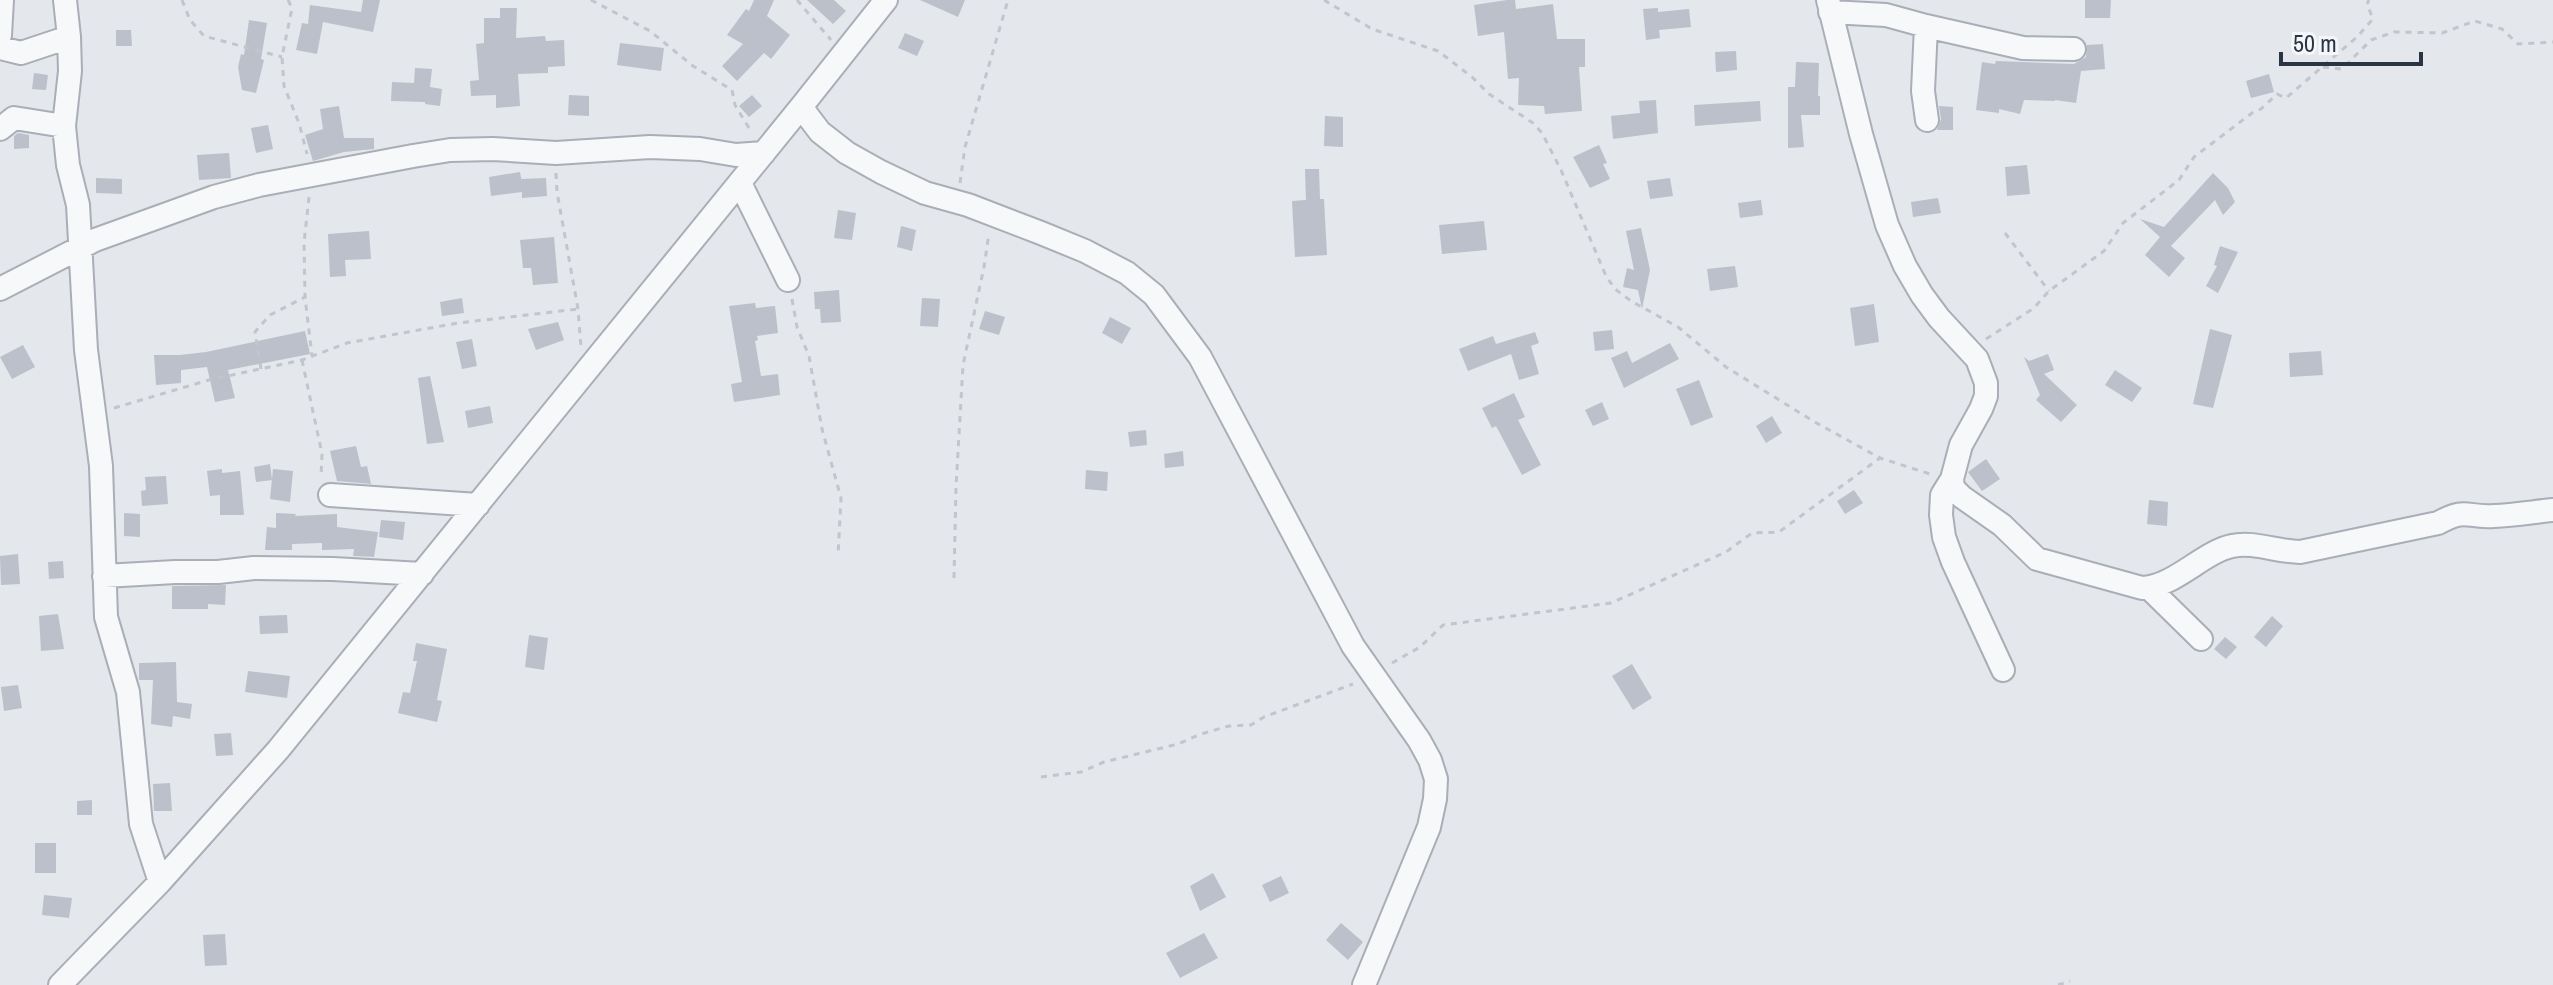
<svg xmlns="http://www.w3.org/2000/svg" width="2553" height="985" font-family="'Archivo Narrow',sans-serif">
  <rect width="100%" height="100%" fill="#e4e7ec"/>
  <path fill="#bbc0ca" d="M363,0h17l-7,32 -50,-10 -6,32 -21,-4 6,-27 6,1 2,-19 51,7z
    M754,0h20l-7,16 23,19 -19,24 -7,-6 -27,28 -15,-15 21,-22 -16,-9 19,-26 3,2z
    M807,0h27l12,11 -13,13z
    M920,0h45l-7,17z
    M1507,0h8l1,9 37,-5 4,35h28v28h-6l3,44 -37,3 -1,-8 -26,-1 1,-27 -11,1 -4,-47 -26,4 -4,-31z
    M2085,0h26l-1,18h-25z
    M500,8h17l-1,30 29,-2 1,5 18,-1 1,26 -17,1v6l-30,1 2,32 -24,2v-13l-25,1 -1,-15 9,-1 -3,-36 8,-1v-25h16z
    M1658,8v4l31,-3 2,18 -32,3 1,8 -14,2 -3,-31z
    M249,20l18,3 -6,36 3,1 -8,33 -14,-3 -4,-23 3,-13 3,1z
    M116,30h15l1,16h-16z
    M905,33l19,8 -7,15 -19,-8z
    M620,43l44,5 -3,23 -44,-6z
    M2103,44l2,25 -24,2 -5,32 -21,-3v1l-31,-1 -4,14 -21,-5v4l-23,-3 6,-48 13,2 1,-3 78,3 12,-7 1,-12z
    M1736,51l1,19 -21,2 -1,-20z
    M1796,62l23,1 -1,33h2v19h-19l3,32 -16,1v-61h7z
    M415,68l17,1 -2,18 12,2 -2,17 -15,-2v-2l-34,-1 1,-19 22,1z
    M34,73l14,2 -2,15 -14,-1z
    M2269,74l5,18 -23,6 -5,-17z
    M569,95l20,1v20l-21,-1z
    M752,95l10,11 -13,11 -10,-11z
    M1656,100l2,33 -45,6 -2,-23 29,-3 -1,-12z
    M1760,101l1,20 -66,5 -1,-21z
    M339,106l5,32h30v11l-30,3 -31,9 -8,-26 18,-6 -3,-20z
    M1939,106l14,1v23h-16l4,-11z
    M1325,116l18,1v30l-19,-1z
    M268,125l5,24 -17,4 -5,-25z
    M18,133l11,2v13l-15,1v-13z
    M1599,145l8,18 -4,1 7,15 -20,9 -17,-31z
    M229,153l2,25 -32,2 -2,-25z
    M2027,165l3,29 -23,2 -2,-29z
    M1305,169h14l1,30h4l3,56 -32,2 -3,-56 14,-1z
    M520,172l2,11 -1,-4 25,-1 1,18 -25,2v-6l-31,4 -2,-19z
    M2213,173l15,15 7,14 -12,13 -8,-15 -44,46 14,12 -16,19 -24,-22 15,-18 -20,-18 24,8z
    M96,178l26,1v15l-26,-1z
    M1670,178l3,18 -23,3 -3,-18z
    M1938,198l3,15 -28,4 -2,-15z
    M1761,200l2,15 -23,3 -2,-15z
    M838,210l18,3 -4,27 -18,-2z
    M1484,221l3,29 -45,4 -3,-29z
    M901,226l15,4 -4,21 -15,-4z
    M1641,228l9,42 -8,39 -4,-19 -15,-3 4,-19 7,2 -8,-39z
    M369,231l2,28 -26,1 1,16 -16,1 -2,-43z
    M554,237l4,46 -25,2 -2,-17h-8l-3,-28z
    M2220,246l18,6 -20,41 -12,-7 11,-20 -3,-1z
    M1735,266l3,21 -28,4 -3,-22z
    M839,290l2,32 -20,1 -1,-14h-5l-1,-17z
    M462,298l2,15 -22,3 -2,-14z
    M922,298l18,1 -2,28 -18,-1z
    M755,303l1,5 19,-2 3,27 -21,3 1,4 -3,1 6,35 17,-2 2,21 -46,7 -3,-18 11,-2 -13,-76z
    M1874,304l5,38 -24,4 -5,-38z
    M985,311l20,6 -6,18 -20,-6z
    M1110,317l21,11 -9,16 -20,-11z
    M558,322l6,18 -28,10 -8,-21z
    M2210,329l22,6 -19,73 -20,-4z
    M1612,330l2,19 -19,2 -2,-19z
    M305,331l5,23 -82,16 7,28 -20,4 -8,-35 -26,3v13l-25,2 -2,-30h26l26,-3z
    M1535,332l4,11 -8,3 8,28 -20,6 -8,-26 -43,17 -9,-22 34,-13 3,8z
    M472,339l5,27 -15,3 -6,-27z
    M1670,343l9,16 -55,29 -13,-30 16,-7 5,12z
    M23,345l12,22 -23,12 -12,-22z
    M2321,351l2,24 -33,2 -1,-24z
    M2048,354l6,16 -10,4 33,31 -16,17 -25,-22 4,-5 -16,-38 5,4z
    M2115,370l27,18 -10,14 -27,-17z
    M430,376l14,66 -17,2 -9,-66z
    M1699,380l14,37 -22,9 -15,-37z
    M1514,393l11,24 -7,3 23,45 -19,10 -26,-49 -4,2 -10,-20z
    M1602,402l7,17 -16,7 -8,-16z
    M490,406l3,17 -25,5 -3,-17z
    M1772,416l10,17 -16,10 -10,-17z
    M1146,430l1,15 -17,2 -2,-15z
    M356,446l5,21 6,-1 4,18 -34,-3 -7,-30z
    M1183,451l1,15 -19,2 -1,-14z
    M1986,459l14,20 -18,12 -14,-19z
    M270,464l2,16 -16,2 -2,-15z
    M222,469v4l18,-2 4,44h-24v-20l-10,1 -3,-25z
    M273,469l20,2 -3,31 -20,-3z
    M1086,470l22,2 -1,19 -22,-2z
    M166,476l2,28 -26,2 -1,-15 5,-1 -1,-13z
    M1854,490l9,13 -18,11 -8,-13z
    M2149,500l19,2 -1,24 -20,-2z
    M124,513l16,1v23l-16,-1z
    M276,513l20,1 -1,2 42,-2v13l41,5 -4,25 -21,-1 1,-7 -32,1v-7l-30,1v6h-27l2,-23 9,1z
    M381,520l24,2 -2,18 -24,-3z
    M18,554l2,30 -19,1 -1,-29z
    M63,561l1,17 -15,1 -1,-17z
    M226,585l-1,20 -17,-1v5h-36v-23z
    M58,614l6,35 -23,2 -2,-35z
    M287,615l1,18 -28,1 -1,-18z
    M2272,616l11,10 -17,21 -12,-10z
    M529,635l19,3 -4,32 -19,-3z
    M2225,637l12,10 -11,12 -12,-10z
    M416,643l31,6 -10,51 5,1 -5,21 -39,-9 5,-21 7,1 7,-32h-4z
    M176,662l1,40 15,2 -2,15 -17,-3 -1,11 -21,-3 2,-44h-14v-17z
    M1632,664l20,34 -19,12 -21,-34z
    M248,671l42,5 -3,22 -42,-6z
    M18,685l4,23 -18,3 -3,-24z
    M231,733l2,22 -17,1 -2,-22z
    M170,783l2,28h-18l-1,-27z
    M92,800v15h-15v-14z
    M35,843h21v30h-21z
    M1213,873l13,24 -26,14 -10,-25z
    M1281,876l8,17 -19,9 -8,-17z
    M44,895l28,3 -3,20 -27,-3z
    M1341,923l22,19 -15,18 -22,-20z
    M1204,933l14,25 -38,20 -14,-25z
    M225,934l2,31 -22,1 -2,-31z"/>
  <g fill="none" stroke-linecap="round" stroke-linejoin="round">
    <defs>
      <path id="minor" d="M65,0l4,37 1,34 -6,55 4,39 10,40 8,145 15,116 5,151 22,75 13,132 19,58
        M1828,0l33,134 26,91 18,41 17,29 17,23 38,41 9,24v13l-5,13 -20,36 -9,34 -10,16 -1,20 3,22 9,25 50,108
        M1830,12l56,3 40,11 97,22 51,1
        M1926,26l-3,65 4,29
        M0,35l2,-35
        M0,48l21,5 48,-16
        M801,107l19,25 27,21 34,19 44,21 43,12 73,28 44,18 42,22 27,22 46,62 153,289 66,94 11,20 6,19 -1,20 -6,28 -65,158
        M0,129l14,-11 50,8
        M740,183l48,97
        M0,289l95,-49 119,-43 45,-12 154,-29 37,-6 43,-1 63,4 94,-6 50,2 36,6 28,-2
        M1952,479l1,9 9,9 40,28 35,34 105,29c32,-1 61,-36 90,-42 21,-5 46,6 68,6l138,-29c30,-16 27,-5 56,-7 20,-1 39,-4 59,-6
        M330,495l148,10
        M104,576l71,-4h43l36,-4 79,1 89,5
        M2149,588l52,51
        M60,985l100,-103 118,-132 523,-643 85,-107"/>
    </defs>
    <use href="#minor" stroke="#a9aeb7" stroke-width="26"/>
    <path stroke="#c2c5cb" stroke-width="3" stroke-dasharray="6 6" stroke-linecap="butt" d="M182,0l8,20 14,16 78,21
      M288,0l4,8 -10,49 2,29 15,37 8,31
      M591,0l59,31 43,35 39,24 3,15 17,28
      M797,0l34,40
      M1324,0l48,29 66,22 34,26 17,17 44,29 9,10 19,37 45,106 9,13 16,12 47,26 48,40 87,54 67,37 50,16
      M2323,67l19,2 29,-29 23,-8 48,1 33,-12 27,8 16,15 35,-2
      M556,173l1,19 21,117 3,38
      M960,183l5,-36 43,-147
      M309,197l-5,46 1,54 7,59
      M2005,233l44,58
      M792,299l5,28 12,29 13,73 19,69 -3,58
      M1986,339l48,-31 15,-17 55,-40 19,-28 56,-43 15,-23 58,-44 9,-4 16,-15 9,4 71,-61 16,-18 -6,-15 2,-4
      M302,360l20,94 -1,24
      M261,369l-6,-37 15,-17 35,-18
      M114,408l95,-28 93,-20 45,-17 111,-20 120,-14
      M954,578l2,-91 7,-122 21,-98 5,-34
      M1392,663l28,-16 23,-22 168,-22 115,-51 26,-19 27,-1 101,-74
      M1041,777l40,-5 23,-10 74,-18 23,-10 28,-8 22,-1 13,-8 89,-33
      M2058,985l12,-4"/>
    <use href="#minor" stroke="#f7f8fa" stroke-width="22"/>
  </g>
  <path d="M2281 52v12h140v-12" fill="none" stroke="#2b3445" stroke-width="4"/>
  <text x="2293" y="52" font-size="24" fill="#2b3445" stroke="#f4f6f9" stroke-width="6" paint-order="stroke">50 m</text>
</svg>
